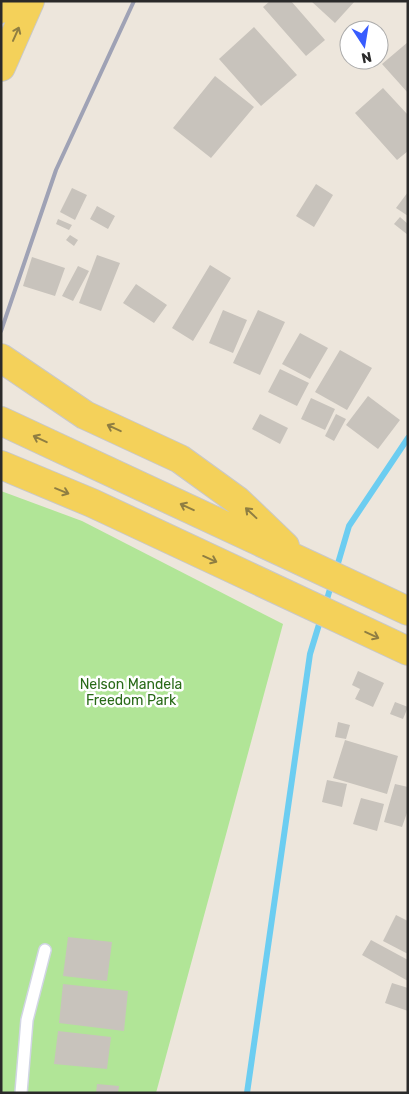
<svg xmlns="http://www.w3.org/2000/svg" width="409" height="1094" font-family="Rubik,sans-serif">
  <rect width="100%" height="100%" fill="#ede6dc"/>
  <path fill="#b1e597" d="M1,491l81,30 201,103 -127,469h-155z"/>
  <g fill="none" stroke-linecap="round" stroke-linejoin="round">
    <path stroke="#6ccdf1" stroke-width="6" d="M336,570l13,-44 59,-88
      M325,606l7,-24
      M247,1093l63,-439 11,-36"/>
  </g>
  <path fill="#c8c3bc" d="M270,1h21l34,39 -19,16 -43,-49z
    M311,1h44l-20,22z
    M254,27l43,48 -36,31 -42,-47z
    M408,42v51l-26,-29z
    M215,76l39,31 -43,51 -38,-30z
    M383,88l25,27v36l-11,9 -42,-47z
    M316,184l17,11 -19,32 -18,-11z
    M72,188l15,7 -12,25 -15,-8z
    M408,192v24l-12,-8z
    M97,206l18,10 -7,13 -18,-10z
    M400,217l8,7v11l-14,-11z
    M58,219l14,6 -3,5 -13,-6z
    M70,235l8,5 -4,6 -8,-6z
    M97,255l23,8 -19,48 -22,-8z
    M32,257l33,11 -10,28 -32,-10z
    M210,265l21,13 -38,63 -21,-13z
    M78,266l11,5 -16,30 -11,-5z
    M136,284l31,21 -13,18 -31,-20z
    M223,310l24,10 -14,33 -24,-10z
    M258,310l27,12 -25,53 -27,-12z
    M300,333l28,15 -18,31 -28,-15z
    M340,350l32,18 -25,42 -32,-18z
    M280,369l29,14 -12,23 -29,-14z
    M368,396l32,24 -22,29 -32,-24z
    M311,398l24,11 -10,21 -24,-11z
    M260,414l28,14 -8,16 -28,-15z
    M336,414l10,5 -12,22 -9,-5z
    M358,671l26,12 -11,24 -18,-8 5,-10 -8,-4z
    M395,702l13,5 -5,12 -13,-5z
    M338,722l12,3 -4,14 -11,-2z
    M345,740l53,16 -11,38 -54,-16z
    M327,780l20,4 -5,23 -20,-5z
    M395,784l13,3v23l-6,17 -18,-5z
    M361,798l23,6 -7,27 -24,-7z
    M396,915l12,6v33l-25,-13z
    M68,937l44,5 -5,39 -44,-5z
    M371,940l37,20v21l-46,-26z
    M392,983l16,5v23l-23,-8z
    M63,984l65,7 -4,40 -65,-8z
    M58,1031l53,6 -4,32 -53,-5z
    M97,1084l22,2 -1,7h-22z"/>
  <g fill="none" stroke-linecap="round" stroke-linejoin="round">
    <defs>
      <path id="lane" d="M21,1093l6,-73 18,-70"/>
      <path id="primary" d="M1,9l4,-8
        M1,67l29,-66
        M1,358l84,57 95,44 58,42 47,45
        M1,421l407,190
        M1,465l91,38 316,148"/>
    </defs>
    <use href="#lane" stroke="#d1d5e4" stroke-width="14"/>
    <use href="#primary" stroke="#c8c8c8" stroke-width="30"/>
    <use href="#lane" stroke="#fff" stroke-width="11"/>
    <use href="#primary" stroke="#f4d15a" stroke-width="28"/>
    <path stroke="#9fa2b5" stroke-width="4" d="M1,331l55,-161 78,-169"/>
  </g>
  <defs><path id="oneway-shaft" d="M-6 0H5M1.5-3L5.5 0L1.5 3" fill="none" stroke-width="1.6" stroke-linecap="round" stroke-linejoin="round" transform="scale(1.25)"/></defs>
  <g stroke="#8f7e42">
    <use href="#oneway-shaft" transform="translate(16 34) rotate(-66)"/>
    <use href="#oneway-shaft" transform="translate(114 428) rotate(-155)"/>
    <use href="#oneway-shaft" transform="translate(40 439) rotate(-155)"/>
    <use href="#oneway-shaft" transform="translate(62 491) rotate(22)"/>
    <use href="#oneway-shaft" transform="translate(187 507) rotate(-155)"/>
    <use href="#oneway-shaft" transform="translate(251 513) rotate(-137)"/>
    <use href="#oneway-shaft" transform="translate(210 559) rotate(24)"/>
    <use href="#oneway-shaft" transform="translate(372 635) rotate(25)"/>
  </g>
  <g text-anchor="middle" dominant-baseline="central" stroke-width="5" stroke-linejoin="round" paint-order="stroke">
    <g font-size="14" fill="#296a18" stroke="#fff">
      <text x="131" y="684">Nelson Mandela<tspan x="131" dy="16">Freedom Park</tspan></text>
    </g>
  </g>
  <rect width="409" height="1094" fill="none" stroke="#2a2a2a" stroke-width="5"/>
  <g transform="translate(364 45) rotate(168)"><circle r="24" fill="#ffffff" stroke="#aaaaaa"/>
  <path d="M0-4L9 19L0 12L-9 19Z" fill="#385cfe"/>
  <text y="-8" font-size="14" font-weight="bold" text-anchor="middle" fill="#2a2a2a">N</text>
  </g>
</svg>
